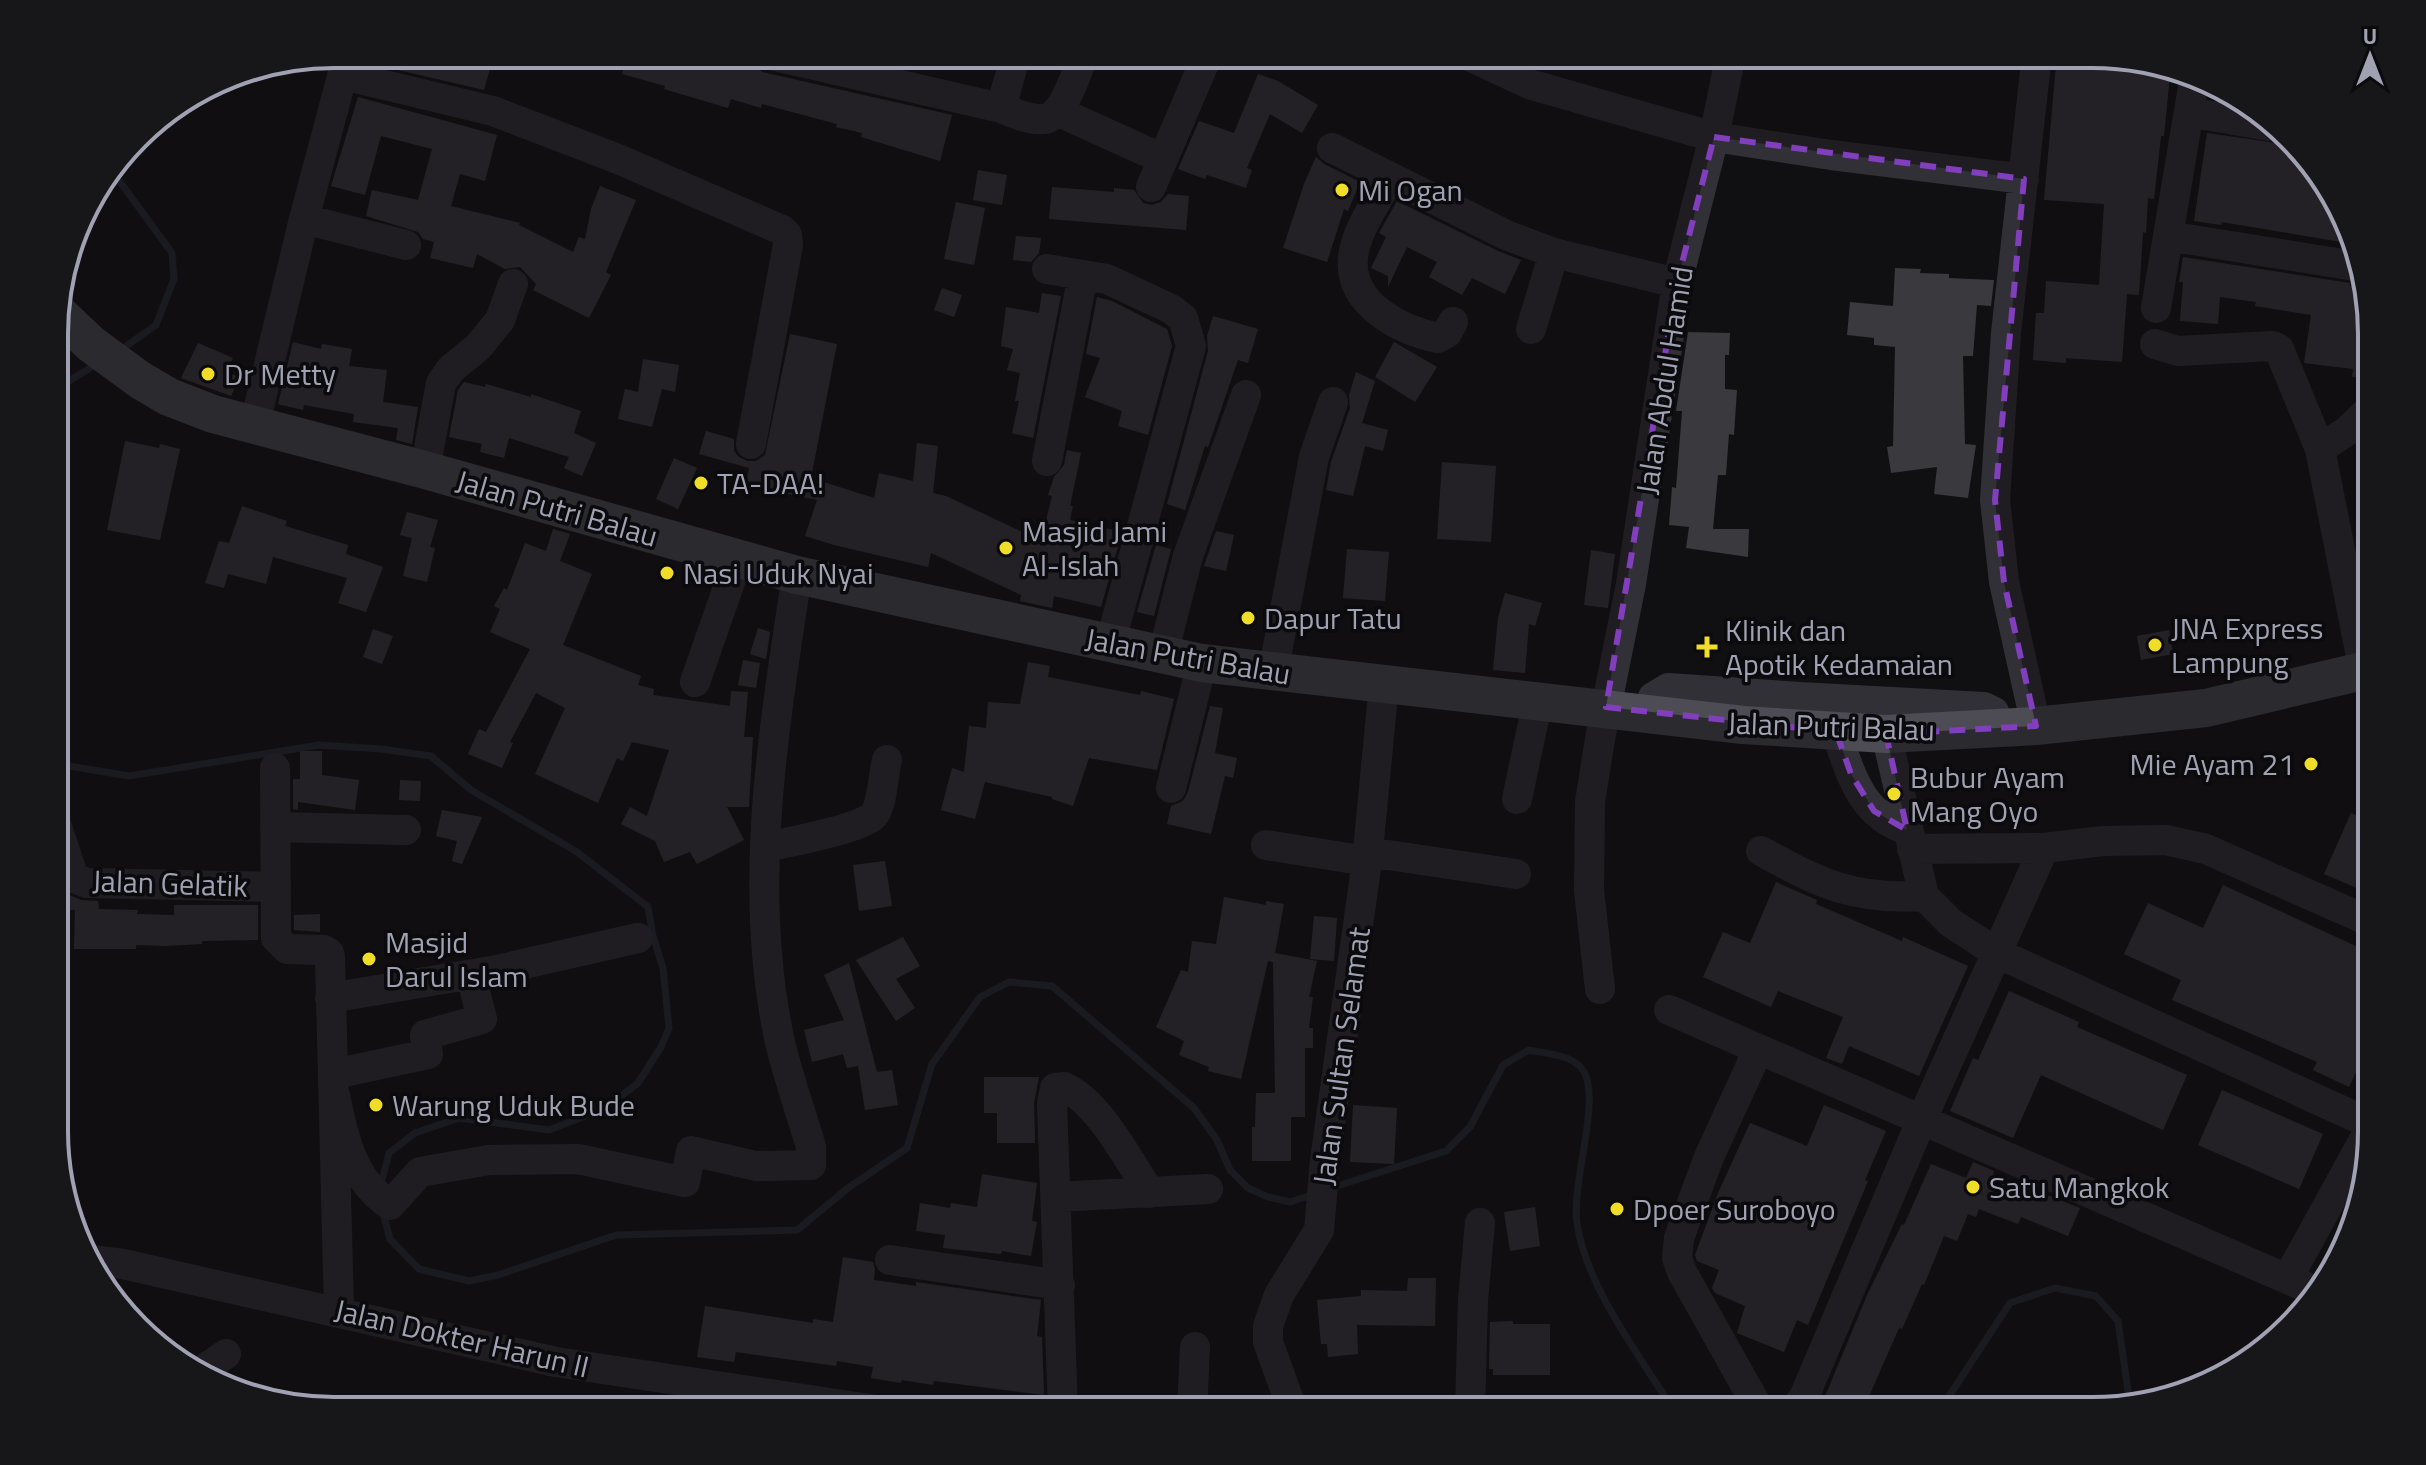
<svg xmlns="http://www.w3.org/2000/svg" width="2426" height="1465" font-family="'Titillium Web',sans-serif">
  <rect width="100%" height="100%" fill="#100f11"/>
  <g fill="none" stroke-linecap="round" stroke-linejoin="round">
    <path stroke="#262a34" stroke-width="7" d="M108,177l10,2 54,74 2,26 -18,46 -37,26
      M56,389l42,-26
      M56,756l7,9 66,11 190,-31 62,4 50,7 40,34 106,62 71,55 5,29 10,32 6,60 -8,19 -23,36 -23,18 -35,17 -31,12 -90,-12 -44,15 -26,20 -9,35
      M1331,1188l115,-37 24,-24 33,-62 26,-15c18,4 45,4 55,22 17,30 -13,111 -7,151 9,64 63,133 97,188
      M383,1212l7,27 29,30 50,12 29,-6 118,-40 181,-5 51,-42 59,-40 25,-84 48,-67 29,-15 43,4 142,122 23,32 13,30 18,18 20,9 22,5 25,-8
      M1940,1410l70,-107 45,-15 41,8 22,25 12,84"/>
  </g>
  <path fill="#3a393e" d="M380,54h114l-10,36 -107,-25z
    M628,54h95l27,8 12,10 190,43 -12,46 -79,-24 1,-4 -26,-6 1,-3 -75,-20 -1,4 -30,-9 -3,9 -64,-19 1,-3 -43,-12z
    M2057,54h36l77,21 -6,61h-3l-7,63 -6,-1 -2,35 -3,-1 -4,63 -12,-1 -5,68 -56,-4v5l-33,-3 3,-47h8l2,-32 53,4 5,-81 -60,-4z
    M1258,74l20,7 40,24 -16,28 -32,-19 -23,54 5,2 -6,18 -39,-13 -2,4 -27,-10 21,-48 35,12z
    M358,97l139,38 -12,46 -25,-7 -9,32 69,17 -1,2 54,27 6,-15 6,2 6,-30 9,-23 36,14 -30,72 5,3 -22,43 -56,-28 3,-6 -16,-17 -15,2 -28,-15 -4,14 -43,-10 4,-16 -11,-3 -5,-7 -52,-16 6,-26 46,10 14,-51 -51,-13 -16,59 -34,-9z
    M2207,133l82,12 36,34 22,64 -125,-21 -1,3 -27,-4z
    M1316,157l8,7 36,18 -12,29 -4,-2 -17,53 -44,-14 21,-64z
    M978,170l29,5 -5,30 -29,-5z
    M1052,187l62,5v-4l20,2 9,13 9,2 9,-3 7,-8 21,2 -3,34 -137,-11z
    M1397,201l101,50 23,9 -16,34 -33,-16 -10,17 -33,-18 8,-15 -30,-15 -19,40v-11l-17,-8 15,-31 -7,-4z
    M956,202l29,6 -11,57 -30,-6z
    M1016,236l25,2 -2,15 -8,9 -18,-2z
    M2183,257l167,26 -1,3 13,2 9,27v64l-19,-2 1,-8 -49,-6 7,-48 -56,-9 1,-4 -36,-5 -2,27 -38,-3 3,-39h-4z
    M1895,268l26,1 -1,4 29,1v4l45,2 -3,26 -14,-1 -4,51h-10l2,88 11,1 -8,53 -34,-4 3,-27 -46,6 -4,-26 6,-1 2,-99 -21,-2v-7l-27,-3 3,-33 43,4z
    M942,288l20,7 -8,22 -20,-7z
    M1042,293l19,3 -28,142 -21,-5 7,-32h-4l5,-28 -13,-3 6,-21 -12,-3 5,-39 33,6z
    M1097,297l15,4 55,28 5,17 -24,89 -30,-9 4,-15 -37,-14 15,-39 -14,-4z
    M1213,316l45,13 -10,34 -10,-3 -30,87 -3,-1 -20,64 -18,-6 41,-153 -1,-15z
    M1688,332l42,1 -1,22h-4v34l12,1 -3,45 -5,-1 -3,41h-8l-5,54h36l-1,28 -62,-9 3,-21 -20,-2 3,-38 4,1 6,-77h-6z
    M790,334l47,10 -26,134 63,20 5,-25 34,8 4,-38 21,3 -5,47 13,3 87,41 1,-6 9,2 9,-37 -4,-1 6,-18 10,-12 3,-15 14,3 -11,53h3l-3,14 52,12 -21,75 -47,-11 -2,12 -32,-7 1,-6 -90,-42 -3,14 -94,-22 -29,-9 12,-36 -71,-15 3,-17 -50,-14 7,-23 28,8v12l5,6 8,4h9l9,-6z
    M293,342l28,7 1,-5 30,5 -3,17 38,4 -4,32 35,5 -6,37 -16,-4 2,-12 -45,-6 1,-8 -50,-9 -1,5 -25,-6z
    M1394,342l43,25 -22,35 -40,-25z
    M198,343l35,15 -7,14 14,5 -9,19 -50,-18z
    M643,359l36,6 -4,27 -13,-3 -10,38 -34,-8 7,-30 13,3z
    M1356,372l19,9 -13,42 26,7 -5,21 -18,-5 -12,50 -27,-6 5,-28 19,-54 -1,-13z
    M464,382l21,5 1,-3 45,13v-3l50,17 -7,22 22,10 -14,33 -18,-8 5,-11 -60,-19 -5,20 -24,-6 2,-8 -33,-7 9,-47z
    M125,441l34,7 1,-4 20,5 -20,91 -53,-10z
    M674,458l23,10 -19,41 -22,-10z
    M1442,462l54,4 -5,76 -54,-3z
    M242,506l45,15 -2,5 63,19 -2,9 37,13 -17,45 -28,-9 9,-25 -74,-21 -7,27 -38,-10 -4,14 -19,-5 14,-42 10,2z
    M407,512l31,8 -8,27 5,1 -8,34 -24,-6 9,-38 -12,-3z
    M553,529l17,5 -10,27 32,13 -29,71 78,31 -3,9 16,4 -1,6 77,11 1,-15 17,1 -4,45h9l-4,70h-22l17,33 -47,24 -7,-12 -26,10 -9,-21 -34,-17 9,-17 17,9 22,-66 -37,-8 -9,19 -6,-3 -19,45 -63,-29 30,-66 -29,-15 -26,49 3,1 -11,25 -34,-14 11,-25 7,3 44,-83 -40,-17 10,-23 -6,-3 10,-18 3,2 18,-47 21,8z
    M1216,531l18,4 -8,36 -22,-5z
    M1156,545l15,4 -17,67 -17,-4z
    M1347,549l42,3 -4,49 -42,-3z
    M1591,550l24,4 -7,54 -24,-3z
    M1505,593l37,10 -7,23 -6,-2 -4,49 -32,-3 5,-52z
    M758,628l12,4 -4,27 -16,-5z
    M373,629l20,7 -11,28 -19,-7z
    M2169,630l4,24 -32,6 -4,-24z
    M743,660l17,3 -4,25 -18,-3z
    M1028,662l22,4 -2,11 92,18 1,-4 33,8 -17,71 -68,-12 -16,48 -21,-7v-2l-67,-15 -10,37 -34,-9 11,-42 12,4 5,-46 17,2 2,-26 32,2z
    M1210,706l13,2 -8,45 22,5 -4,20 -8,-2 -14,58 -44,-10 4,-18 12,-5 5,-9z
    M300,751h22v24l37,5 -4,30 -57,-8v8l-5,-1v-30h7z
    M400,780l21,1 -1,20 -21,-1z
    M442,810l40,7 -20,47 -10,-3 5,-20 -21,-5z
    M2351,813l20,9v72l-47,-20z
    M885,861l7,45 -33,5 -6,-46z
    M1776,882l41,18 -1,4 86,37 1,-4 65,29 -49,110 -70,-30 -7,18 -16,-6 17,-41 -65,-26 -7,16 -68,-30 20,-45 27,11z
    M2223,885l148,68v88l-22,46 -36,-17 4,-8 -145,-62 9,-20 -57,-26 24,-51 55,25z
    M67,894l14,6 17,1 1,8 39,1 -1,4 37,1v-10h84v35l-56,1v3l-37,2 -29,-1v4h-62l1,-39h-7z
    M1224,897l42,8v-4l18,3 -9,49 42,8 -8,36h4l-4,31h4v20h-8v69h-14v44h-39v-34h3l1,-34h19l-2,-131 -5,-1 -27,118 -33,-8 1,-4 -30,-12 5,-14 -28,-14 25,-57 7,2 4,-31 24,3z
    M320,914v18l-26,-2v-15z
    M1314,916l23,2 -3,43 -24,-2z
    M903,937l17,29 -24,13 19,29 -19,13 -40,-61z
    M849,963l28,109 15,-2 6,35 -33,5 -7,-44 -11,2 -4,-14 -31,8 -8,-32 40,-10 -20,-45z
    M2009,991l70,31 -2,5 110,48 -24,55 -122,-55 -28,63 -63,-27 23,-53 5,2z
    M984,1077h55l-5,26 1,40h-38v-30h-13z
    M2222,1090l101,44 -24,55 -101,-44z
    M1353,1105l44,3 -3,56 -44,-2z
    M1824,1105l62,26 -21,49 3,1 -60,144 -11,-5 -13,32 -47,-19 8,-27 -30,-13 -3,-5 7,-18 -22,-9 -2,-6 23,-62 32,-70 57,23z
    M1973,1162l21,9 -1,3 87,34 -12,28 -47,-19 -3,7 -39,-15 -3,8 -8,-3 -11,27 -13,-5 -20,49 -2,-1 -20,45 -3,-1 -36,82 -44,1 49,-118 34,-69 2,1 27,-61 35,14z
    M982,1174l55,9 -5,38 5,1 -6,34 -29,-5 -1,3 -58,-6 2,-13 -29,-4 4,-28 30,5 1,-5 26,4z
    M1535,1207l5,39 -30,5 -6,-39z
    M843,1257l30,5 2,7 -1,11 42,6v-4l125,18 -4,36 5,1 2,58 -110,-14 -1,4 -31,-5 -1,3 -30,-5 2,-11 -36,-6 -1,5 -100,-14 -2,10 -37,-5 8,-51 108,17v-4l20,3z
    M1408,1278h28l-1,48 -78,-1 1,29 -30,3 -1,-13h-6l-4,-44 44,-4v-6l46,1z
    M1513,1321v3h37v51h-57v-6h-4l1,-47z"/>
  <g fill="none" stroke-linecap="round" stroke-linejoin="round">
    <path stroke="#313036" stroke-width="30" d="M766,54l235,54 15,-54
      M1465,54l64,30 185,53 117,18 193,24
      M343,75l150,36 125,48 164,71 5,5 1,10 -37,199
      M1001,108c13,5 30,13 44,11 19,-4 32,-48 39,-65
      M1057,111l106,48
      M2189,112l80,14
      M1332,148l174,87 48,18 123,30
      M1389,178c-12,24 -33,52 -36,79 -5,47 47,73 85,81l9,-5 6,-11
      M1151,187l57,-133
      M304,219l102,26
      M2168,236l187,30
      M1047,269l60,10 64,30 12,9 8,28 -81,298
      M2156,308l38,-227
      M1531,329l23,-76
      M2155,344l23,7 95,-5 6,3 41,100 44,222
      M254,427l50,-208 44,-165
      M2320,449l27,-18 24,-23
      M1047,461l36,-186
      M425,470l16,-87 10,-14 27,-22 22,-27 13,-36
      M1163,654l25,-98 58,-161
      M1273,673l41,-216 19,-55
      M695,682l43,-123
      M1800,697l184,10 10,5 7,16
      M1649,713l4,-16 15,-9 132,9v19
      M2036,726l-32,-144 -9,-82 11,-167 31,-279
      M1836,732c15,42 24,82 71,98
      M1886,734l38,162 27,27 46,30 374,171
      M275,768l1,170 11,11 37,1 5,3 1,5 9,353
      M1171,788l31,-125
      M1517,799l21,-99
      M56,824l18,54 13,5 189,4
      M275,827l131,3
      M1266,845l101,16
      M766,847c20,-4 98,-19 108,-32 9,-13 9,-40 13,-55
      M1912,849l132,-1 59,-7 63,-1 40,9 165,73
      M1761,851c59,33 93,49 163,45
      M1368,852l148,22
      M1600,989l-11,-99 1,-88 11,-69 30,-149 46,-301 37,-146 17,-83
      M330,998l167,-28 141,-32
      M1669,1010l646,281
      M1758,1050l-49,107 -30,81 -2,20 5,14 78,139
      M334,1074l94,-20 -3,-19 57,-16 -11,-44
      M335,1095c8,41 17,85 55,110l30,-33 69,-12 89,-1 107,23 6,-31 65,15 55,-1v-18c-10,-35 -23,-70 -31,-105 -34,-154 -6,-314 17,-467
      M1056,1197l152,-8
      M91,1260l32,4 433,98 327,49
      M890,1260l170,25
      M2288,1278l83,-151
      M197,1374l29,-20
      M1063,1411l-11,-308 3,-15 9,-1c35,15 65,74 86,106
      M1192,1411l3,-64
      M1293,1411l-25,-69v-16l11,-31 40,-65 6,-70 42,-299 17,-177
      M1470,1411l3,-111 7,-77
      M1793,1411l11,-14 118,-278 122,-271"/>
    <path stroke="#4d4c55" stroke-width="38" d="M56,311l35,33 49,36 29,17 44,17 212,56 372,105 405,88 541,62 143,9 150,-8 170,-18 165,-39"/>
  </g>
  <path d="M0 0H2426V1465H0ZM1714,137l310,42 -29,321 9,82 32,144 -150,8 21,96 -33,-19 -23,-37 -15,-42 -230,-25 71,-424z" fill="#100f11" fill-opacity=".55" fill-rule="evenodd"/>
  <path fill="none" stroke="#813ebd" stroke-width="6" stroke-dasharray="16 10" stroke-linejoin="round" d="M1714,137l310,42 -29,321 9,82 32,144 -150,8 21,96 -33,-19 -23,-37 -15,-42 -230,-25 71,-424z"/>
  <g fill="#f0dd28" stroke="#0b0a0c" stroke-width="3">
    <circle cx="1342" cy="190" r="8"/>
    <circle cx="208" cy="374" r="8"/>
    <circle cx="701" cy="483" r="8"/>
    <circle cx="1006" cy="548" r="8"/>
    <circle cx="667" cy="573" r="8"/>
    <circle cx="1248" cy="618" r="8"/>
    <circle cx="2155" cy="645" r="8"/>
    <path d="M1703 635h8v8h8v8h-8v8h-8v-8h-8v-8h8z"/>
    <circle cx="2311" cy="764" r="8"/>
    <circle cx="1894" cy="794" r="8"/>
    <circle cx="369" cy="959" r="8"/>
    <circle cx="376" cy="1105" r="8"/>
    <circle cx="1973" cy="1187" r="8"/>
    <circle cx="1617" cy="1209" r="8"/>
  </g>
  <g text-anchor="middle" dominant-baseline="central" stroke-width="7" stroke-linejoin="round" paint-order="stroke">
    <g font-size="30" fill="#a0a1b2" stroke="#0b0a0c" text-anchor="start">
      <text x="1358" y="190">Mi Ogan</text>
      <text x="224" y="374">Dr Metty</text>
      <text x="717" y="483">TA-DAA!</text>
      <text x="1022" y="531">Masjid Jami<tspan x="1022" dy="34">Al-Islah</tspan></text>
      <text x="683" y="573">Nasi Uduk Nyai</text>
      <text x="1264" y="618">Dapur Tatu</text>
      <text x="2171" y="628">JNA Express<tspan x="2171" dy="34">Lampung</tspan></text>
      <text x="1725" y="630">Klinik dan<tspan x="1725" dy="34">Apotik Kedamaian</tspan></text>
      <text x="2295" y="764" text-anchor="end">Mie Ayam 21</text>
      <text x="1910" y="777">Bubur Ayam<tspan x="1910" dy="34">Mang Oyo</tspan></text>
      <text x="385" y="942">Masjid<tspan x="385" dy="34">Darul Islam</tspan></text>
      <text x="392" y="1105">Warung Uduk Bude</text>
      <text x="1989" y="1187">Satu Mangkok</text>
      <text x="1633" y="1209">Dpoer Suroboyo</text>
    </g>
    <g font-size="30" fill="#a0a1b2" stroke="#0b0a0c">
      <text transform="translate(1664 380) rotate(-81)">Jalan Abdul Hamid</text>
      <text transform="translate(557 508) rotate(16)">Jalan Putri Balau</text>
      <text transform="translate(1188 656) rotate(10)">Jalan Putri Balau</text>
      <text transform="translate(1831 726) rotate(2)">Jalan Putri Balau</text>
      <text transform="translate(170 883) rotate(2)">Jalan Gelatik</text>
      <text transform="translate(1341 1056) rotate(-82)">Jalan Sultan Selamat</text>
      <text transform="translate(462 1338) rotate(13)">Jalan Dokter Harun II</text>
    </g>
  </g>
  <path d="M0 0H2426V1465H0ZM334 68H2092A266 266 0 0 1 2358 334V1131A266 266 0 0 1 2092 1397H334A266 266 0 0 1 68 1131V334A266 266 0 0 1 334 68Z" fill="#171619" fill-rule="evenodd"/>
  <path fill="none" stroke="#a0a1b2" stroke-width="4" d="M334 68H2092A266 266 0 0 1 2358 334V1131A266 266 0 0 1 2092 1397H334A266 266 0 0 1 68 1131V334A266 266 0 0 1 334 68Z"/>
  <g transform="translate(2370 56)" stroke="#0b0a0c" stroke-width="6" paint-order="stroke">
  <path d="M0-6L14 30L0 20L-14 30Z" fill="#a0a1b2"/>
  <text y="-12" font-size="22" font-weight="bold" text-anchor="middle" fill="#a0a1b2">U</text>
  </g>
</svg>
